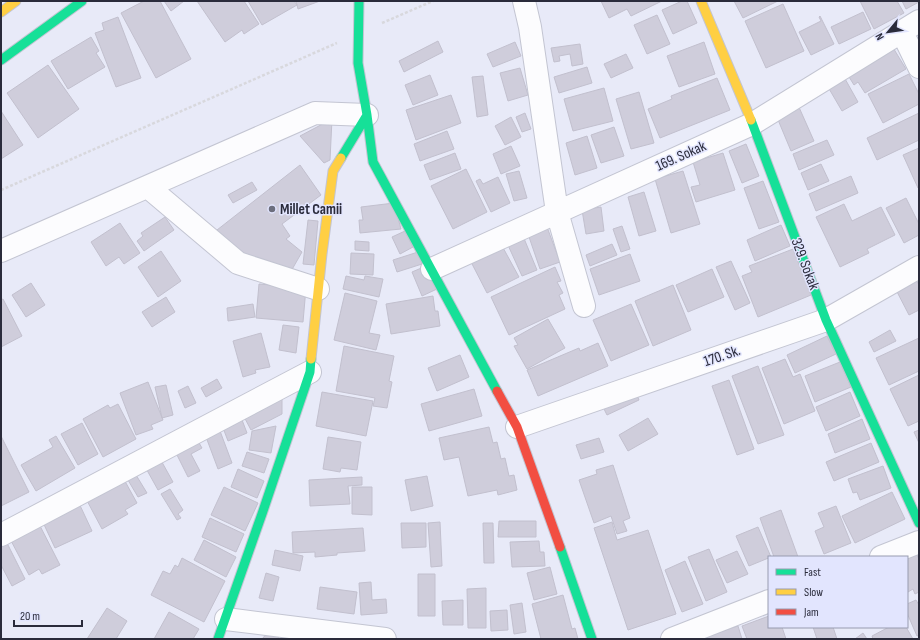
<svg xmlns="http://www.w3.org/2000/svg" width="920" height="640" font-family="'Sofia Sans Condensed',sans-serif">
  <rect width="100%" height="100%" fill="#e8eaf8"/>
  <path fill="#cfcddb" stroke="#c2c0ce" d="M144,1h16l31,58 -35,19 -35,-65z
    M164,1h20l-13,10z
    M197,1h47l15,23 -15,10 -2,-4 -17,12z
    M248,1h46l3,4 -35,20z
    M296,1h24l-22,8z
    M601,1h61l-31,15 -4,-7 -18,9z
    M682,1h5l10,22 -24,11 -11,-24z
    M734,1h44l-35,17z
    M860,1h37l7,12 -30,16z
    M902,1h17v1l-13,7z
    M783,4l21,47 -38,17 -21,-47z
    M863,12l8,17 -32,15 -8,-17z
    M657,15l13,29 -23,10 -13,-29z
    M820,16l14,28 -23,11 -12,-23 22,-11 -2,-4z
    M118,17l23,61 -25,9 -21,-54 9,-3 -2,-7z
    M91,37l8,14 -3,2 9,14 -37,22 -17,-28z
    M438,41l5,11 -39,20 -5,-11z
    M515,42l6,14 -28,11 -6,-13z
    M704,42l11,32 -36,13 -12,-31z
    M580,44l3,20 -11,2 -2,-12 -11,2 1,5 -6,1 -3,-14z
    M892,46l14,23 -41,24 -7,-11 -4,3 -8,-13z
    M626,54l7,14 -22,10 -7,-14z
    M48,65l31,44 -41,29 -31,-45z
    M587,67l5,16 -33,10 -5,-16z
    M520,68l8,27 -20,6 -8,-28z
    M909,74l10,20v10l-36,19 -15,-29z
    M430,75l8,20 -25,10 -8,-20z
    M483,76l5,39 -11,2 -5,-40z
    M844,77l14,25 -16,9 -14,-24z
    M717,78l13,32 -70,28 -12,-29 24,-10 -1,-3z
    M604,88l9,33 -40,10 -9,-32z
    M639,92l15,51 -23,6 -15,-50z
    M451,95l10,28 -45,17 -10,-30z
    M798,105l16,36 -23,10 -15,-36z
    M1,111l22,34 -22,14z
    M525,113l6,16 -9,3 -6,-15z
    M919,113v27l-42,20 -10,-22z
    M511,117l10,20 -16,8 -10,-19z
    M332,119l-2,41 -6,3 -24,-27z
    M614,127l10,29 -23,7 -10,-28z
    M447,131l7,18 -34,12 -6,-17z
    M587,136l10,32 -22,7 -9,-32z
    M827,140l7,15 -35,15 -6,-16z
    M746,144l13,32 -17,7 -13,-32z
    M511,146l9,20 -19,8 -8,-20z
    M919,148v39l-1,1 -15,-33z
    M455,153l6,16 -31,11 -6,-15z
    M723,153l12,37 -39,12 -5,-15 9,-2 -7,-23z
    M821,164l8,17 -21,9 -7,-17z
    M300,165l21,30 -39,29 8,12 -4,3 16,13 -12,21 -37,-9 -36,-34z
    M466,169l21,43 -34,17 -22,-43z
    M519,171l8,27 -13,3 -8,-27z
    M683,171l17,53 -29,9 -16,-54z
    M851,176l7,17 -42,18 -7,-17z
    M498,177l12,26 -19,9 -15,-31 4,-2 3,5z
    M763,181l16,41 -20,7 -15,-41z
    M252,182l5,8 -24,13 -5,-8z
    M644,192l12,39 -17,5 -11,-39z
    M906,198l13,26v11l-15,8 -18,-35z
    M394,203l7,26 -41,4 -1,-13h4l-2,-13z
    M844,204l8,17 29,-14 14,28 -28,14 2,4 -29,14 -24,-50z
    M601,207l3,24 -18,3 -4,-24z
    M165,217l9,13 -30,21 -7,-10 6,-5 -2,-3z
    M308,220l10,1 -4,44 -11,-1z
    M120,223l20,30 -16,11 -5,-7 -13,9 -15,-24z
    M781,225l9,21 -35,15 -8,-21z
    M622,226l8,23 -9,3 -8,-23z
    M547,227l13,35 -20,7 -12,-35z
    M405,231l8,16 -13,7 -8,-17z
    M523,236l14,34 -15,6 -15,-33z
    M355,241l14,1v9l-14,-1z
    M501,244l18,33 -32,16 -17,-33z
    M612,244l5,11 -27,11 -4,-11z
    M793,249l18,46 -53,22 -16,-41 10,-4 -3,-6z
    M161,251l20,30 -23,16 -20,-30z
    M418,252l4,12 -25,8 -4,-12z
    M351,253l23,1 -1,21 -23,-1z
    M630,254l10,27 -41,14 -9,-26z
    M731,261l19,42 -15,7 -19,-43z
    M426,266l11,23 -15,7 -10,-24z
    M555,267l6,14 -4,1 6,11 -4,2 6,14 -56,26 -18,-38z
    M712,269l12,28 -36,15 -12,-27z
    M346,276l18,4 1,-4 18,3 -4,18 -36,-8z
    M914,276l5,9v25l-10,5 -15,-29z
    M31,283l14,22 -19,12 -14,-22z
    M259,284l47,4 -3,34 -47,-4z
    M673,285l18,45 -38,16 -18,-45z
    M345,293l32,8 -8,32 11,2 -4,15 -42,-10z
    M433,296l2,15h3l2,15 -49,8 -5,-30z
    M166,297l9,15 -23,15 -10,-15z
    M3,299l19,37 -21,11v-47z
    M253,304l2,13 -27,4 -1,-13z
    M631,304l18,41 -38,16 -18,-41z
    M548,319l17,29 -38,21 -13,-23 4,-1 -4,-7z
    M283,325l16,2 -3,26 -17,-3z
    M890,330l6,11 -22,11 -5,-10z
    M261,333l9,34 -15,3 1,3 -13,4 -10,-36z
    M827,336l9,18 -41,19 -8,-18z
    M919,338v33l-30,14 -13,-27z
    M598,343l10,23 -70,30 -11,-26 52,-22 1,3z
    M344,346l50,10 -5,25 3,1 -5,26 -14,-2 2,-8 -39,-7z
    M460,355l9,22 -32,14 -9,-23z
    M785,359l8,18 7,-3 15,37 -31,13 -22,-56z
    M840,362l11,25 -36,15 -10,-26z
    M758,366l26,69 -26,9 -26,-68z
    M919,375v46l-11,5 -18,-37z
    M217,379l5,9 -16,9 -5,-9z
    M729,380l25,69 -17,6 -25,-69z
    M148,382l15,38 -12,5 2,4 -17,6 -16,-42z
    M166,385l7,30 -11,3 -7,-31z
    M188,386l8,17 -11,5 -7,-17z
    M282,389v25l-31,16 -10,-19z
    M474,389l8,27 -53,15 -8,-27z
    M635,390l4,10 -32,15 -5,-10z
    M322,392l51,9 -7,35 -50,-10z
    M850,392l10,24 -34,15 -10,-24z
    M118,404l18,35 -33,18 -20,-38 25,-14 2,3z
    M239,412l8,21 -19,8 -8,-21z
    M648,418l10,16 -30,17 -9,-16z
    M862,419l8,20 -35,14 -7,-19z
    M82,423l16,31 -20,11 -17,-31z
    M217,423l15,40 -14,6 -15,-40z
    M276,426l-5,27 -22,-3 3,-19z
    M489,427l4,16 4,-1 4,17 4,-1 4,18 5,-1 3,15 -19,5 -1,-5 -29,6 -9,-39 -15,3 -5,-22z
    M919,430v13l-5,-11z
    M1,436l28,56 -28,14z
    M56,436l19,32 -39,23 -15,-26 32,-18 -4,-7z
    M195,436l7,12 -11,6 9,17 -12,6 -15,-30z
    M328,437l33,5 -4,28 -16,-2 -1,4 -17,-3z
    M599,438l5,14 -23,7 -5,-14z
    M871,443l8,19 -45,19 -8,-19z
    M247,452l22,7 -5,14 -22,-7z
    M158,455l15,27 -15,8 -15,-27z
    M613,465l17,53 -7,3 4,10 -10,3 -6,-18 -17,7 -15,-43 18,-6 -1,-4z
    M883,466l8,22 -31,12 -3,-8 -4,1 -5,-14z
    M238,469l26,12 -7,17 -26,-11z
    M133,470l14,23 -9,4 -13,-22z
    M121,474l16,29 -12,7 3,4 -26,15 -18,-34z
    M427,476l6,30 -22,5 -6,-31z
    M362,477v8l-14,1 2,18 -40,2 -1,-26z
    M224,487l34,16 -13,28 -34,-16z
    M352,487h20v28l-20,-1z
    M170,489l13,21 -5,4 3,4 -4,2 -16,-26z
    M892,492l13,27 -50,24 -13,-27z
    M77,499l15,32 -37,17 -15,-32z
    M836,506l15,37 -27,11 -9,-23 9,-4 -6,-14z
    M781,510l17,47h-24l-14,-39z
    M210,518l34,16 -8,18 -34,-15z
    M37,520l23,45 -18,9 -3,-5 -10,6 -21,-40z
    M499,521h37v16h-38z
    M440,522l2,44 -11,1 -3,-44z
    M612,522l5,18 31,-10 28,84 -48,16 -34,-102z
    M401,523h25v24l-24,1z
    M483,523h10l1,40h-10z
    M758,527l13,30 -22,9 -13,-30z
    M363,528l2,23 -28,2v2l-22,2v-5l-22,1 -1,-21z
    M3,535l22,44 -13,7 -11,-21v-29z
    M204,540l32,17 -10,20 -32,-17z
    M539,541l1,11h4l1,14 -33,1 -2,-25z
    M709,549l18,43 -21,9 -18,-44z
    M275,550l28,6 -3,15 -28,-6z
    M737,551l11,23 -21,9 -11,-23z
    M916,553l3,6v33l-4,2 -2,-5 -5,3 -1,-2v-33z
    M182,558l43,23 -21,41 -53,-27 12,-24 7,3 5,-9 3,2z
    M685,561l18,43 -21,8 -17,-42z
    M550,567l7,27 -23,6 -7,-27z
    M266,573l13,4 -6,24 -14,-3z
    M418,574h17v42h-17z
    M371,582l1,18 14,-1 1,14 -26,2 -2,-32z
    M320,587l37,5 -3,22 -37,-5z
    M486,588v40h-18l-1,-39z
    M563,595l9,34 3,-1 3,11h-37l-9,-35z
    M463,600v25h-20l-1,-24z
    M916,600l3,5v30l-2,1 -10,-23v-9z
    M522,603l4,29 -12,2 -4,-29z
    M107,608l20,13 -11,18h-29z
    M507,610l1,20 -17,1 -1,-20z
    M169,612l30,17 -6,10h-39z
    M769,616v11h13l4,12h-39l-5,-13z
    M738,626l4,13h-38l-1,-2z
    M813,627h20l4,12h-20z
    M889,627h17l7,12h-40l-1,-3z
    M270,630l10,9h-18z
    M863,633l4,6h-12z"/>
  <g fill="none" stroke-linecap="round" stroke-linejoin="round">
    <defs>
      <path id="street" d="M524,1l6,26 27,185 27,94
        M902,32l17,35
        M148,187l90,76 80,26
        M1,251l314,-138 52,2
        M432,269l320,-145 167,-103
        M517,427l309,-107 93,-53
        M1,535l309,-163
        M881,557l38,-15
        M226,619l159,20
        M672,639l97,-38"/>
      <path id="fast" d="M359,1l-1,62 9,52 6,47 124,229
        M1,60l81,-59
        M751,120l75,200 93,203
        M341,158l26,-43
        M560,547l32,92
        M218,639l45,-128 47,-139 1,-13"/>
      <path id="slow" d="M701,1l50,119
        M1,12l15,-11
        M311,359l11,-105 11,-83 8,-13"/>
      <path id="jam" d="M497,391l20,36 43,120"/>
    </defs>
    <use href="#street" stroke="#c3c5d2" stroke-width="24"/>
    <use href="#fast" stroke="#c3c5d2" stroke-width="11"/>
    <use href="#slow" stroke="#c3c5d2" stroke-width="11"/>
    <use href="#jam" stroke="#c3c5d2" stroke-width="11"/>
    <path stroke="#d8d8dd" stroke-width="2.5" stroke-dasharray="3 2" stroke-linecap="butt" d="M382,23l51,-22
      M1,190l336,-147"/>
    <use href="#street" stroke="#fcfcfe" stroke-width="22"/>
    <use href="#fast" stroke="#16e098" stroke-width="9"/>
    <use href="#slow" stroke="#ffcf43" stroke-width="9"/>
    <use href="#jam" stroke="#f24e42" stroke-width="9"/>
  </g>
  <circle fill="#6c6e7d" stroke="#e2e5fe" stroke-width="1.5" cx="272" cy="209" r="4"/>
  <g text-anchor="middle" dominant-baseline="central" stroke-width="3" stroke-linejoin="round" paint-order="stroke">
    <g font-size="15" fill="#2a2b3b" stroke="#e2e5fe">
      <text transform="translate(681 156) rotate(-24)">169. Sokak</text>
      <text transform="translate(805 264) rotate(69)">329. Sokak</text>
      <text transform="translate(722 356) rotate(-19)">170. Sk.</text>
    </g>
    <g font-size="15" font-weight="bold" fill="#2a2b3b" stroke="#e2e5fe" text-anchor="start">
      <text x="280" y="209">Millet Camii</text>
    </g>
  </g>
  <rect width="920" height="640" fill="none" stroke="#2a2b3b" stroke-width="4"/>
  <rect x="768" y="556" width="140" height="72" fill="#e2e5fe" stroke="#989bb0"/>
  <rect x="776" y="569" width="20" height="6" fill="#16e098" stroke="#989bb0"/>
  <text x="804" y="576" font-size="12" fill="#2a2b3b">Fast</text>
  <rect x="776" y="589" width="20" height="6" fill="#ffcf43" stroke="#989bb0"/>
  <text x="804" y="596" font-size="12" fill="#2a2b3b">Slow</text>
  <rect x="776" y="609" width="20" height="6" fill="#f24e42" stroke="#989bb0"/>
  <text x="804" y="616" font-size="12" fill="#2a2b3b">Jam</text>
  <g transform="translate(888 32) rotate(241)" stroke="#e2e5fe" stroke-width="3" paint-order="stroke">
  <path d="M0-3L7 15L0 10L-7 15Z" fill="#2a2b3b"/>
  <text y="-6" font-size="11" font-weight="bold" text-anchor="middle" fill="#2a2b3b">N</text>
  </g>
  <path d="M14 620v6h68v-6" fill="none" stroke="#2a2b3b" stroke-width="2"/>
  <text x="20" y="620" font-size="12" fill="#2a2b3b" stroke="#e2e5fe" stroke-width="3" paint-order="stroke">20 m</text>
</svg>
